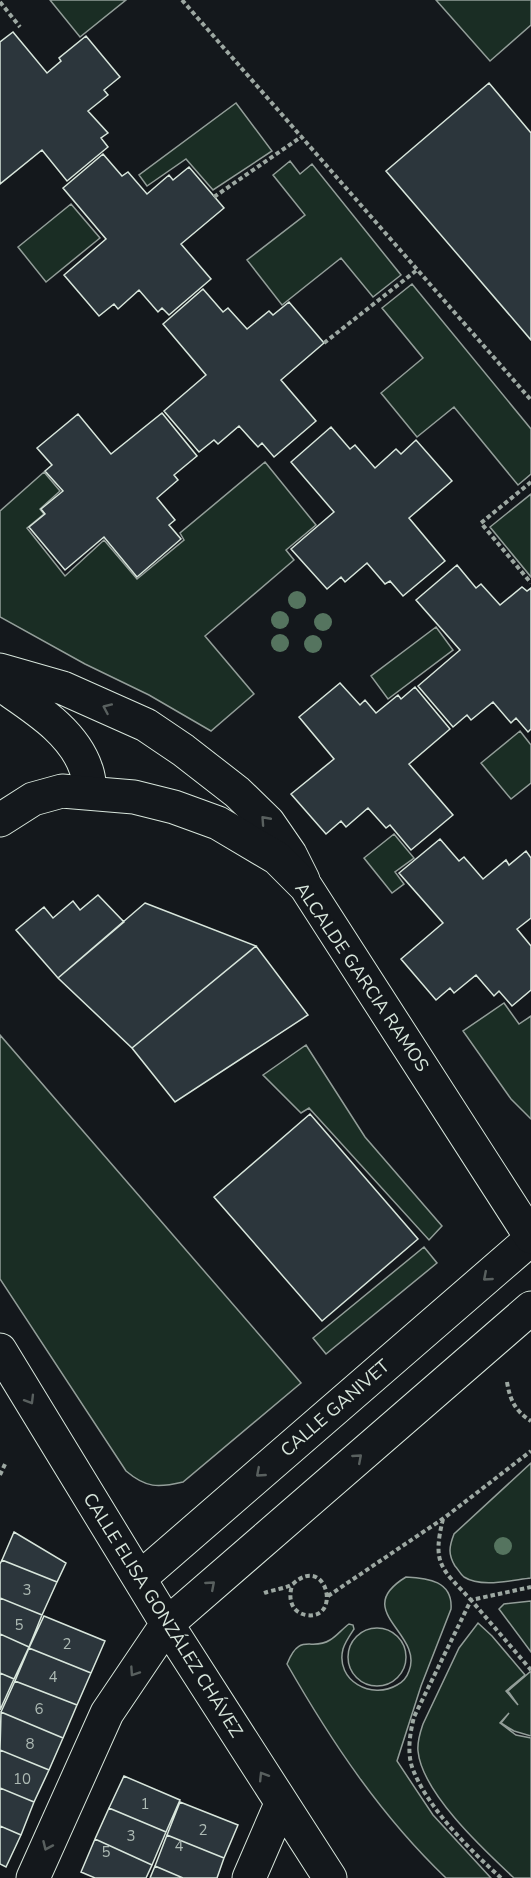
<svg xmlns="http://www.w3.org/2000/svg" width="531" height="1878" font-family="'Nunito Sans',sans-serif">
  <rect width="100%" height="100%" fill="#14181c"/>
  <path fill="#1a2d24" stroke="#939e99" stroke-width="1.5" d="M50,0h76l-46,37z
    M436,0h95v25l-41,36z
    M236,103l36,48 -59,39 -27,-31 -39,27 -8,-11z
    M290,161l10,13 12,-10 89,111 -28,22 -32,-39 -59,47 -35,-45 58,-45 -32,-40z
    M71,204l29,34 -54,44 -28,-35z
    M412,284l119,145v45l-13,11 -64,-78 -37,30 -36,-44 42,-35 -41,-50z
    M265,462l51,63 -30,25 8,10 -89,76 49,58 -43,37 -62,-36 -64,-31 -85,-47v-106l44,-39 16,19 -20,18 4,5 -17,14 38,48 39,-36 33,39 47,-39 -4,-7z
    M531,494v83l-41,-50z
    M436,627l17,23 -65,49 -17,-23z
    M520,731l11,14v38l-20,16 -30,-36z
    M394,834l20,24 -19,14 9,12 -12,9 -28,-35z
    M504,1003l15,21 12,-8v103l-20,-20 -48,-68z
    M0,1035l301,348 -118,99c-25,6 -37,6 -57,-11l-126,-192z
    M306,1045l59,92 77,89 -13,14 -120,-132 -8,5 -38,-38z
    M424,1247l13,16 -111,91 -13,-16z
    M531,1463v115c-19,2 -50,10 -67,-1 -4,-3 -6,-8 -9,-11 -7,-12 -6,-19 -1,-32z
    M406,1577c22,1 47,4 45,32l-30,77 -24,75 36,54 58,63h-45c-65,-62 -115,-137 -159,-214 13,-33 24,-12 43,-24 7,-4 12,-11 19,-16l4,1 1,4c-4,6 -9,13 -11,20 -8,32 29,51 54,36 6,-3 10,-8 12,-14 15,-38 -59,-60 -3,-94z
    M531,1601v51l-32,-43 5,-5z
    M478,1623l14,13 33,39 -19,16 12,14 -10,-14 23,-20v65l-17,-5 -13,-8 8,-10 -9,10 16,12 15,3v140h-17c-30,-28 -92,-85 -96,-127 -1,-10 2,-18 5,-27l36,-76z
    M348 1657a29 29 0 1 1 58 0a29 29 0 1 1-58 0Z"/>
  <path fill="#2c363c" stroke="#d8e6dc" stroke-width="1.5" d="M13,32l34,41 14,-12 -2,-3 27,-22 34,41 -16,13 4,5 -20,16 20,22 -7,5 7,9 -41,34 -25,-31 -42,34v-142z
    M489,83l42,50v207l-145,-169z
    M103,154l19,22 6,-4 19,22 22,-19 4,5 16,-13 35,41 -43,36 30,35 -42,36 -7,-7 -4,4 -19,-22 -21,19 -4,-5 -15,12 -35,-41 42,-36 -43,-51z
    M203,289l20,23 5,-4 19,21 22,-18 4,4 16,-13 35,41 -43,37 35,41 -42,36 -12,-14 -4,4 -19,-21 -21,18 -4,-4 -15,12 -35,-41 42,-36 -43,-51z
    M162,413l35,43 -23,19 4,5 -21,18 18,22 -6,5 12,14 -44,38 -33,-40 -39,33 -36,-43 16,-13 -4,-5 22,-18 -18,-20 7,-6 -15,-17 41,-34 33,40z
    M331,427l19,22 5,-4 20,23 21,-19 5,5 15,-14 36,41 -43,37 36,43 -42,35 -13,-15 -5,3 -18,-21 -22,19 -4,-5 -14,12 -36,-40 43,-37 -43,-50z
    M457,565l19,23 5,-4 19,21 22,-18 5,4 4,-3v141l-3,3 -12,-14 -5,5 -18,-21 -22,18 -4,-5 -14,12 -35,-41 42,-36 -44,-50z
    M340,683l20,22 5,-5 11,13 22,-18 3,4 14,-12 35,42 -41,35 44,51 -42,35 -21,-25 -4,3 -18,-20 -22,19 -5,-6 -15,13 -35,-40 43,-35 -35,-42z
    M440,839l19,22 5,-4 19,22 23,-19 3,5 17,-14 5,7v60l-14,11 14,17v44l-19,16 -13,-15 -5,5 -18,-21 -22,18 -4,-5 -14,12 -35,-41 42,-36 -44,-50z
    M98,895l26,27 -66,56 -42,-48 28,-23 9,11 20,-17 7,9z
    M145,903l111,43 -124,102 -74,-70z
    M256,946l52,69 -133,87 -43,-54z
    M310,1114l108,125 -96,82 -108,-124z
    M14,1532l52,31 -9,19 -55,-22z
    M2,1560l55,22 -15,33 -42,-17v-34z
    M0,1598l42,17 -13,32 -29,-13z
    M44,1616l61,25 -14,32 -62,-25z
    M0,1634l29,13 -15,32 -14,-6z
    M29,1648l62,25 -14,32 -62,-24z
    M0,1673l14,6 -14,31z
    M15,1681l62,24 -14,33 -62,-26z
    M1,1712l62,26 -14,32 -49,-20z
    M0,1750l49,20 -15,32 -34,-14z
    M124,1776l56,24 -14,32 -57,-24z
    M0,1788l34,14 -13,33 -21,-9z
    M180,1802l58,23 -14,33 -57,-23z
    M109,1808l57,24 -14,33 -57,-26z
    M0,1826l21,9 -15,32 -6,-3z
    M167,1835l57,23 -7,20h-34l-28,-12z
    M95,1839l57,26 -6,13h-51l-14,-6z
    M155,1866l28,12h-33z"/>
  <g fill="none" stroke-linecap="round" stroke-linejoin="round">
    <defs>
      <path id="minor" d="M0,1350l167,274 163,254
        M140,1578l391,-339
        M33,1878l74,-165 60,-89 364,-316
        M249,1878l32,-74"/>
      <path id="tertiary" d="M0,670l63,18 83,37 37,25 54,42 31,30 22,32 13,26
        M0,684c31,22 73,46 86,85 3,7 3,16 5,23"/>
      <path id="secondary" d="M0,820l33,-21 29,-8 72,6 40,10 44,16 59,35 29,29 225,350"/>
    </defs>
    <use href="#minor" stroke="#d8e6dc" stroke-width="35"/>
    <use href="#tertiary" stroke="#d8e6dc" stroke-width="35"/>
    <use href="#secondary" stroke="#d8e6dc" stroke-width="35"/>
    <path stroke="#9da8a2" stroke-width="4" stroke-dasharray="4.5 3" stroke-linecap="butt" d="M182,0l349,400
      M0,2l20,25
      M214,197l87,-60
      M324,343l93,-73
      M531,482l-50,41 50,60
      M507,1382c3,18 8,29 24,39
      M0,1475l6,-13
      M443,1519c-11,45 -2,49 28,81l60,-13
      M264,1593c8,-3 25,-5 30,-10 33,-29 48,38 12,32 -15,-3 -18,-17 -14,-29
      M328,1596l116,-78 87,-67
      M501,1878c-31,-28 -74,-70 -89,-111 -5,-16 -2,-34 2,-50l57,-117 60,70"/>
    <use href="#minor" stroke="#14181c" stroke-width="33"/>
    <use href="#tertiary" stroke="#14181c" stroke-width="33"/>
    <use href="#secondary" stroke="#14181c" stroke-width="33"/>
  </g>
  <g fill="#55745f">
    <circle cx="297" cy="600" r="9"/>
    <circle cx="280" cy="620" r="9"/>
    <circle cx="323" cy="622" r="9"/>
    <circle cx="280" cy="643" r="9"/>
    <circle cx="313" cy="644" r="9"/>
    <circle cx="503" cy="1546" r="9"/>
  </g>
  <defs><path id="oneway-chevron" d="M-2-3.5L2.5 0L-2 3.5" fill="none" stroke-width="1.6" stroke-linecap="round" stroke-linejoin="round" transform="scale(1.5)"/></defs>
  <g stroke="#59605f">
    <use href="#oneway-chevron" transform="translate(107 708) rotate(-156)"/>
    <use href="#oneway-chevron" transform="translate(265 820) rotate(-132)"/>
    <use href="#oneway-chevron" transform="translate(487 1277) rotate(139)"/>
    <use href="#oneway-chevron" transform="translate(30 1400) rotate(59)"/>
    <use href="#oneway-chevron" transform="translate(358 1458) rotate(-41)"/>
    <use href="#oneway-chevron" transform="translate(260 1473) rotate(139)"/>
    <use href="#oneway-chevron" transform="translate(211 1585) rotate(-41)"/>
    <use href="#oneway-chevron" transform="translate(134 1672) rotate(124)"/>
    <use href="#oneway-chevron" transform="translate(263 1776) rotate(-122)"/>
    <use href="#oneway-chevron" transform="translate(47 1846) rotate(114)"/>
  </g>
  <g text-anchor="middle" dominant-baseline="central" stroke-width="4.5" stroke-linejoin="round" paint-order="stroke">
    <g font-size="15" fill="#adbab4">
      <text x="27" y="1590">3</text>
      <text x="19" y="1625">5</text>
      <text x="67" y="1644">2</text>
      <text x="53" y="1677">4</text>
      <text x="39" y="1709">6</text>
      <text x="30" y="1744">8</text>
      <text x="22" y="1779">10</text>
      <text x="145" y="1804">1</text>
      <text x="203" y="1830">2</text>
      <text x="131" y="1836">3</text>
      <text x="179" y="1846">4</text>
      <text x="106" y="1852">5</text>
    </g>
    <g font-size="18" fill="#d8e6dc" stroke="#14181c">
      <text transform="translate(362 977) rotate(56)">ALCALDE GARCIA RAMOS</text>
      <text transform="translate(335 1408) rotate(-41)">CALLE GANIVET</text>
      <text transform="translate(163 1615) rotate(58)">CALLE ELISA GONZÁLEZ CHÁVEZ</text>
    </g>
  </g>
</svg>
